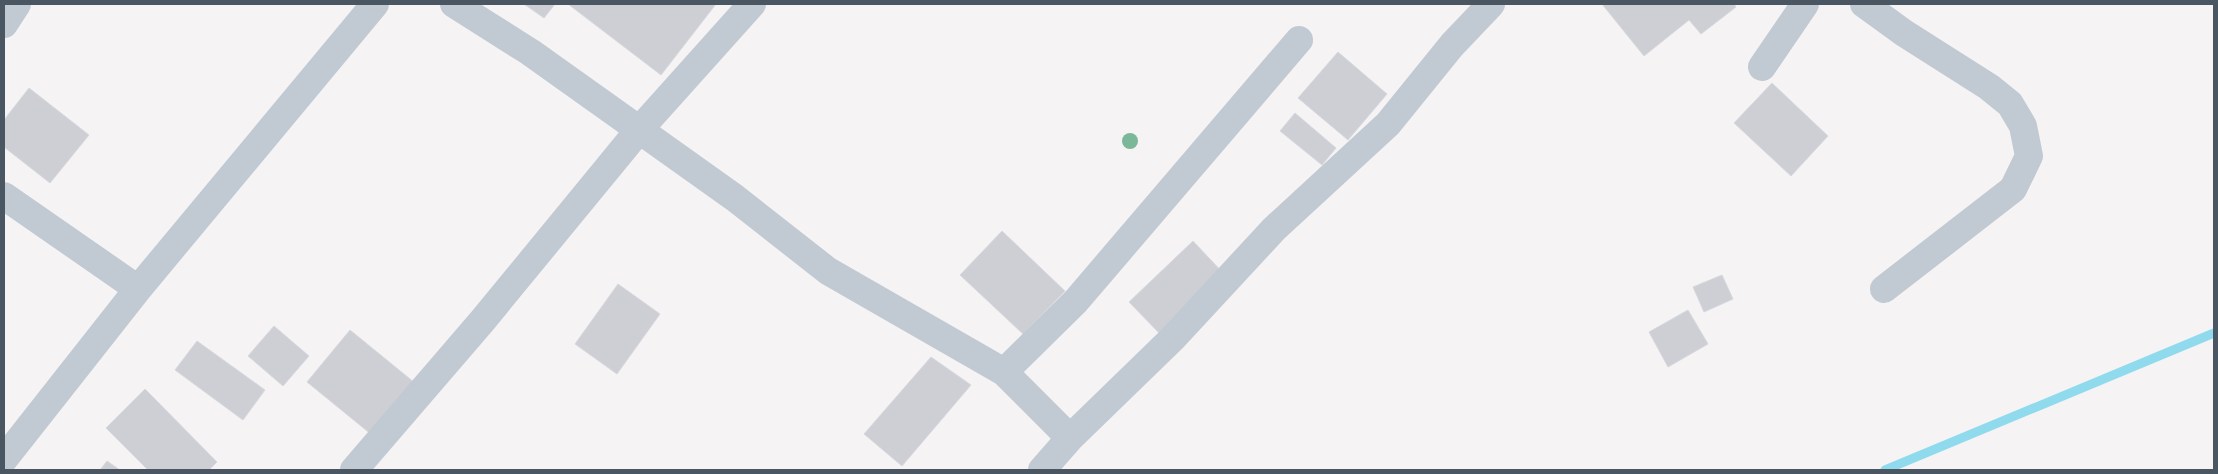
<svg xmlns="http://www.w3.org/2000/svg" width="2218" height="474" font-family="'IBM Plex Sans',sans-serif">
  <rect width="100%" height="100%" fill="#f5f3f3"/>
  <g fill="none" stroke-linecap="round" stroke-linejoin="round">
    <path stroke="#90daee" stroke-width="9" d="M1885,470l329,-137"/>
  </g>
  <path fill="#cdcfd5" stroke="#d7d9de" d="M524,4h31l-11,14z
    M568,4h148l-55,71z
    M1602,4h132l2,3 -35,27 -12,-14 -45,36z
    M1338,52l49,42 -39,46 -50,-42z
    M1772,83l56,53 -37,40 -57,-53z
    M29,88l60,47 -39,48 -46,-36v-27z
    M1295,113l41,35 -14,17 -42,-34z
    M1002,231l63,60 -42,43 -63,-59z
    M1193,241l32,34 -64,60 -32,-33z
    M1722,275l11,24 -29,13 -11,-25z
    M618,284l42,30 -43,60 -42,-30z
    M1688,310l20,34 -40,23 -19,-35z
    M274,326l35,30 -26,30 -35,-30z
    M350,330l65,53 -43,52 -65,-53z
    M197,341l68,49 -22,30 -68,-50z
    M931,357l40,28 -69,81 -38,-32z
    M145,389l72,73 -8,8h-61l-42,-42z
    M107,461l13,9h-20z"/>
  <g fill="none" stroke-linecap="round" stroke-linejoin="round">
    <path stroke="#c1cad2" stroke-width="28" d="M454,4l76,48 205,146 93,73 176,101 66,66
      M1864,4l40,29 85,54 21,17 13,22 6,30 -16,33 -129,100
      M4,24l13,-20
      M1762,67l43,-63
      M4,196l134,93
      M1004,372l72,-71 223,-261
      M4,459l134,-170 237,-285
      M354,470l129,-150 156,-190 113,-126
      M1042,470l28,-32 103,-100 101,-109 114,-105 64,-79 39,-41"/>
  </g>
  <circle fill="#7bb799" cx="1130" cy="141" r="8"/>
  <rect width="2218" height="474" fill="none" stroke="#4a5661" stroke-width="10"/>
</svg>
